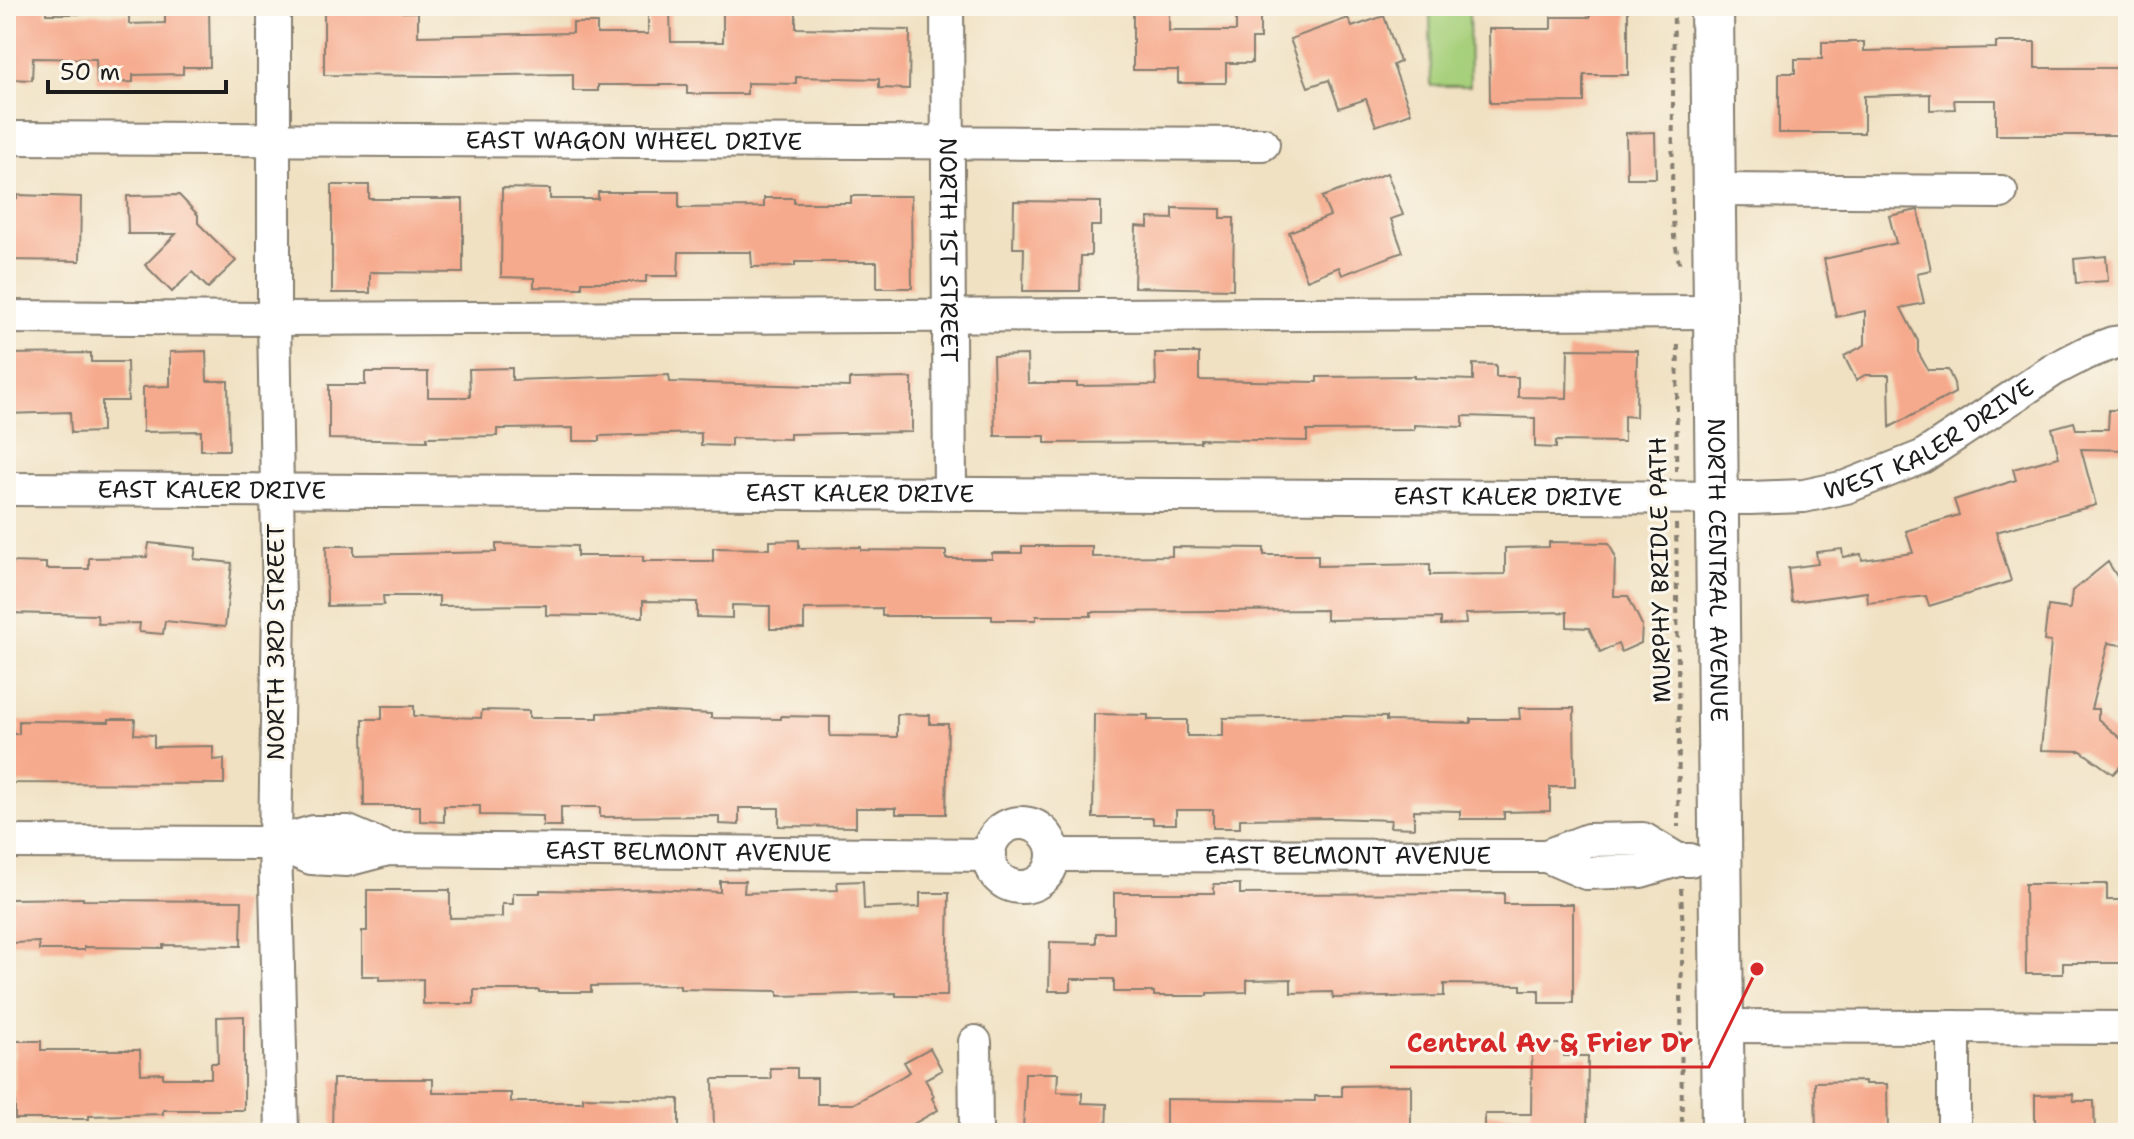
<svg xmlns="http://www.w3.org/2000/svg" width="2134" height="1139" font-family="'Shantell Sans',sans-serif">
  <rect width="100%" height="100%" fill="#fbf7ec"/>
  <filter id="ink" filterUnits="userSpaceOnUse"><feTurbulence type="fractalNoise" baseFrequency=".0125" numOctaves="2"/><feDisplacementMap in="SourceGraphic" scale="16" xChannelSelector="R" yChannelSelector="G"/><feConvolveMatrix kernelMatrix="1 2 1 2 8 2 1 2 1" color-interpolation-filters="sRGB"/></filter>
  <filter id="wash" filterUnits="userSpaceOnUse"><feTurbulence type="fractalNoise" baseFrequency=".006" numOctaves="4" result="noise"/><feDisplacementMap in="SourceGraphic" scale="32" xChannelSelector="R" yChannelSelector="G"/><feGaussianBlur stdDeviation="1.8" result="paint"/><feColorMatrix in="noise" values="0 0 0 0 0 0 0 0 0 0 0 0 0 0 0 0 0 1.4 0 .05"/><feComposite in="paint" operator="in"/></filter>
  <g filter="url(#wash)">
    <rect width="100%" height="100%" fill="#f0e1c2"/>
    <path fill="#a7d07b" stroke="#62764c" stroke-width="2" d="M1430,6h39l1,80h-39z"/>
    <g id="blocks">
      <path fill="#f6aa8d" d="M6,6h40v8h83v10l36,-1v-17h44l1,61h-27v7l-50,1v7l-36,1 -1,-24 -63,-1 -1,22 -26,-1z
        M324,6h78v6h16v24l155,-3v-10h24v11h51v-22h22l1,30h52v-36h73v22l114,2 -1,59 -30,-1v-9l-83,-2v7l-49,-1v11h-60v-9h-89v6h-25v-17l-133,2 -116,-1z
        M1133,6h36v25h67v-21h24v29h-8v24h-26v20h-48v-13h-45z
        M1590,6h38v69h-44v27l-94,1 -1,-74h62v-12h39z
        M1384,16l16,46 -7,3 18,48 -35,13 -10,-27 -27,9 -10,-28 -21,7 -18,-48 58,-21 4,9z
        M1822,42h42v9l132,-3v-6h39v26h93v67h-132v-35h-42l1,9 -25,1v-16l-66,2v37h-85v-60h16v-14h27z
        M1655,132l1,46h-29l-1,-45z
        M1387,173l16,42 -12,4 12,33 -61,23 -3,-8 -32,13 -18,-48 41,-16 -8,-19z
        M332,185h37v14h94v74l-93,-1v21h-38z
        M502,188l48,1v10h48v-7h81v16l85,-1v-9h30v5h57v-7h60l1,92h-35v-26h-82v4l-43,1 -1,-15h-72l-1,24h-32v6h-64v6l-48,-1v-9l-33,-1z
        M17,195l64,2 -1,64 -74,-1v-61h11z
        M179,195l19,20v8l38,38 -28,27 -16,-16 -20,20 -27,-27 31,-31h-48l-1,-38z
        M1014,201l87,1v24h-10v30h-10l-1,35h-57l1,-43h-11z
        M1173,208l48,1v9h13l-1,71 -99,-2 2,-61 12,1v-9l25,1z
        M1918,210l13,60 -14,3 7,30 -23,5 17,33v11l10,18h20l6,13 1,10 -65,34 -1,-52h-24l-9,5 -12,-24 21,-11v-34l-29,6 -12,-58 72,-16 -7,-27z
        M2106,256l2,25 -32,2 -2,-24z
        M1568,349l69,1 -1,67 -12,-1v26l-68,-1v7l-21,-1v-29l-72,-2v11l-49,-2v5l-107,1v10l-107,-2v3l-155,1v-7h-50l-2,-80 34,-1 1,28h49v3l79,-1 -1,-32h44v27l118,2v-5l97,-1v2l59,2v-16l23,1v12h22v20l49,1z
        M206,351l1,30h21l1,69h-28v-19l-58,1v-45l27,-1v-34z
        M91,353v9h36l1,39h-26v31l-31,1 -1,-21 -64,2v-60z
        M512,368v12l157,-5 1,7 179,5v-8l63,-1v54l-122,2v5l-59,-1v8l-30,-1v-12l-101,3v5h-27v-13l-76,1v7l-70,1v4l-98,-2v-54h36v-13h63v25h42l-1,-28z
        M2109,410h19v40l-47,-1 15,56 -100,27 15,49 -82,25 -3,-10 -58,7 -1,-11 -75,10 -4,-34 30,-4 -2,-12 26,-3 1,8 18,-3 1,6 51,-7 -7,-22 53,-16 -5,-15 62,-20 -3,-11 46,-12 -7,-29 22,-6 2,7h32z
        M799,540v8l62,-1v3l85,1v8h46v-6h30v-7h70v11l80,-1v-9l92,1v7h54v11l112,-2v11l75,-1v-26l44,-1v-5l60,1 6,13 -1,40h14l14,29 -1,18 -20,9 -3,-8 -18,8 -11,-24 -22,-1v-15l-102,2 1,10 -25,1v-7l-115,2v-10l-235,2v4h-55v4h-44v-4h-110v-8l-78,1v20h-34v-23l-38,-1v13l-35,-1v-15l-54,-1v16l-97,-2v-10l-107,1v-10h-56l1,9 -57,1 -1,-60h28v9l142,-3v-8l81,2v10h66v5h70v-13l57,1v-8z
        M149,543l47,5 -2,11 38,4 -7,64 -60,-6 -2,13 -24,-2 1,-9 -42,1 -1,-9 -91,-2v-51l40,1v6h43v-11l58,-1z
        M2108,562l20,32v47l-7,4 -13,-2 -17,66h7v10l30,26v13l-15,16 -32,-23 -40,-1 10,-108 -7,-1 4,-35 22,3 2,-18z
        M382,706h32v10l67,2 1,-8 47,1v7h69v-5l54,-2 59,3v4l70,1v-3l49,1v19l67,1v-23l33,1v9h18l-2,90h-50v-6h-40v19l-77,-1v-18h-40v17l-20,-1v-8l-119,1v-10h-39v19h-18v-10l-63,-1v-9h-36v16l-24,-1v-15h-56l-1,-87h19z
        M1519,708h55l1,79h-25v24l-46,1v7h-44v-8l-46,-1v18l-24,-1 1,-7 -60,-2 -91,1v9h-27v-18h-37v14h-23v-6h-60l1,-104 54,1v5h39v16h36v-18l118,-2 45,1v4l85,2v-4h49z
        M109,719h26l-1,15 20,1v12l59,-1v14l11,-1v25l-218,-1v-49h13v-13l90,1z
        M720,881h25l-1,12 94,-3 -1,-8 26,-1 1,28 56,-2v-14h29l-2,103h-51v-3l-118,3v-5l-98,-2v-4l-89,1v6h-52v-2h-65v14h-51v-25l-44,1v-4h-17v-45h5v-41h83v28l52,-1v-13h11v-11h27v-3l61,1 50,-2 69,3z
        M1214,884h26v10l264,-1v11h69v99h-34v-13h-18v-5l-77,-1v12l-111,2 -1,-6 -41,1v-14l-44,1v12l-40,1v3h-53v-4h-40v-13h-43v12h-22l1,-49 46,1v-10h18v-40h100z
        M2025,884h82v16h21v63h-65v11h-37z
        M83,898v2l159,1 -1,45 -78,-1v3l-79,-1v3h-45v-8l-28,1 -1,-44z
        M244,1016v94h-81v4l-74,2v3h-74v-78h26v9h99l1,24 22,-1v5h48v-15h7l-1,-46z
        M1532,1044h32v12h24l-1,77h-102v-19h46z
        M930,1048l12,22 -17,9 9,17 -2,2 6,12 -41,23h-65v-3l-118,3 -1,-54h58l-1,-11h27v10h20v26h36l57,-32 -6,-10z
        M1025,1073h33l-1,19 25,1v10l25,1 -1,29h-83z
        M333,1079h100v14h78v9h72v-5l96,2v34h-347z
        M1865,1081v3h22l1,49h-72l-1,-51z
        M1411,1085v48h-245v-34l149,2v-5h27v-10z
        M2073,1094l1,7h20l1,32h-60v-38z"/>
    </g>
  </g>
  <g filter="url(#ink)">
    <use href="#blocks" fill-opacity="0" stroke="#867e6f" stroke-width="2"/>
    <g fill="none" stroke-linecap="round" stroke-linejoin="round">
      <defs>
        <g id="minor">
          <path d="M274,6v313l5,285 -4,239 7,290"/>
          <path id="s1" d="M947,6l3,487"/>
          <path id="s2" d="M6,138l1257,6"/>
          <path d="M1714,190l287,2"/>
          <path d="M6,317l268,2 1441,-7"/>
          <path id="s3" d="M6,489l1744,9 54,-2 42,-9 76,-30 133,-88 31,-16 27,-10 15,-2"/>
          <circle cx="1021" cy="855" r="32"/>
          <path d="M6,842l269,1 38,-11h35l40,17"/>
          <path id="s4" d="M275,843l36,15 35,2 42,-11 602,6"/>
          <path id="s5" d="M1054,855l492,1 42,-16 55,-1 35,21"/>
          <path d="M1546,856l40,17 55,-2 37,-11h12"/>
          <path d="M1721,1026l407,2"/>
          <path d="M975,1042l1,91"/>
          <path d="M1954,1133v-106"/>
        </g>
        <g id="major">
          <path id="s6" d="M1712,6l11,1127"/>
        </g>
      </defs>
      <use href="#minor" stroke="#867e6f" stroke-width="36"/>
      <use href="#major" stroke="#867e6f" stroke-width="46"/>
      <path stroke="#867e6f" stroke-width="4" stroke-dasharray="6 6" stroke-linecap="butt" d="M1674,6l-2,188 2,43 6,30
        M1676,471l2,-131
        M1676,524l3,215 -1,88
        M1681,888l2,46 -2,60 1,139"/>
      <use href="#minor" stroke="#fff" stroke-width="32"/>
      <use href="#major" stroke="#fff" stroke-width="42"/>
    </g>
  </g>
  <g text-anchor="middle" dominant-baseline="central" stroke-width="6" stroke-linejoin="round" paint-order="stroke">
    <g font-size="24" fill="#1c1c1c" stroke="#fbf7ec">
      <text stroke="none"><textPath href="#s2" startOffset="628">EAST WAGON WHEEL DRIVE</textPath></text>
      <text stroke="none"><textPath href="#s1" startOffset="244">NORTH 1ST STREET</textPath></text>
      <text stroke="none"><textPath href="#s3" startOffset="1936">WEST KALER DRIVE</textPath></text>
      <text stroke="none"><textPath href="#s3" startOffset="206">EAST KALER DRIVE</textPath></text>
      <text stroke="none"><textPath href="#s3" startOffset="854">EAST KALER DRIVE</textPath></text>
      <text stroke="none"><textPath href="#s3" startOffset="1502">EAST KALER DRIVE</textPath></text>
      <text transform="translate(1660 570) rotate(-91)">MURPHY BRIDLE PATH</text>
      <text stroke="none"><textPath href="#s6" startOffset="564">NORTH CENTRAL AVENUE</textPath></text>
      <text transform="translate(276 642) rotate(-90)">NORTH 3RD STREET</text>
      <text stroke="none"><textPath href="#s4" startOffset="418">EAST BELMONT AVENUE</textPath></text>
      <text stroke="none"><textPath href="#s5" startOffset="294">EAST BELMONT AVENUE</textPath></text>
    </g>
  </g>
  <path fill="none" stroke="#d62828" stroke-width="3" d="M1757 969L1709 1067H1390"/>
  <circle fill="#d62828" stroke="#fbf7ec" stroke-width="3" cx="1757" cy="969" r="8"/>
  <g font-size="26" text-anchor="middle" font-weight="bold" fill="#d62828" stroke="#fbf7ec" stroke-width="6" stroke-linejoin="round" paint-order="stroke">
    <text x="1550" y="1052">Central Av &amp; Frier Dr</text>
  </g>
  <rect width="2134" height="1139" fill="none" stroke="#fbf7ec" stroke-width="32"/>
  <path d="M48 80v12h178v-12" fill="none" stroke="#1c1c1c" stroke-width="4"/>
  <text x="60" y="80" font-size="24" fill="#1c1c1c" stroke="#fbf7ec" stroke-width="6" paint-order="stroke">50 m</text>
</svg>
